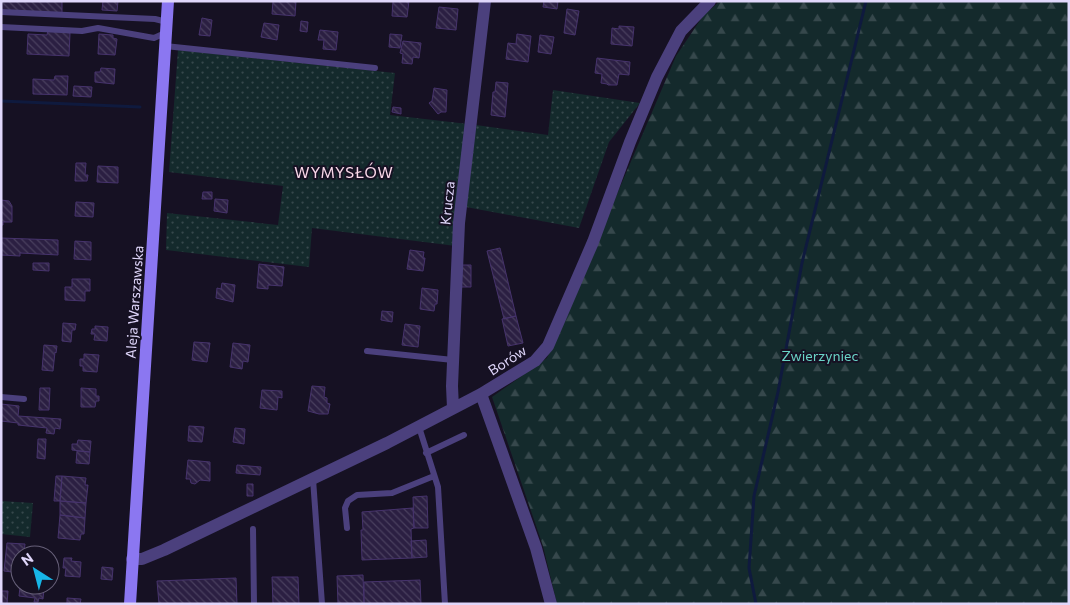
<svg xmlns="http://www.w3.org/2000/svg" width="1070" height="605" font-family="Commissioner,sans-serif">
  <defs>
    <pattern id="grass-dots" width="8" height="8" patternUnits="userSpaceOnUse" patternTransform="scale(1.25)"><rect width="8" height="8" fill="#142a2c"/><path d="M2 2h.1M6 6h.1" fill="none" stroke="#36484c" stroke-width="1.8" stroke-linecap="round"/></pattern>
    <pattern id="forest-firs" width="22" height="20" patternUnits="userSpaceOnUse" patternTransform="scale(1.25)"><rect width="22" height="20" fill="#142a2c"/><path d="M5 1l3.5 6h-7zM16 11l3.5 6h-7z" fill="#36484c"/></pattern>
    <pattern id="building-back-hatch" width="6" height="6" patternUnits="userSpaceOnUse" patternTransform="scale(1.25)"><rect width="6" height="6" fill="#2b1f42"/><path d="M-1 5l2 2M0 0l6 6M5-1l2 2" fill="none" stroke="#493f5e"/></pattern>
  </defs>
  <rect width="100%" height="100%" fill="#161123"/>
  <path fill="url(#grass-dots)" d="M178,50l217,23 -5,42 78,9 -12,122 -144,-18 -3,39 -143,-17 1,-37 111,12 5,-39 -114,-14z
    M553,90l87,13 -31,39 -30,86 -113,-21 10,-82 72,10z
    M1,501l32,2 -3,34 -29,-3z"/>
  <path fill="url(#forest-firs)" d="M720,1h349v603h-512l-14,-58 -51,-149 55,-39 129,-302 27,-40z"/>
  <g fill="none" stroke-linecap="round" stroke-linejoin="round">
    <path stroke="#0f1a3e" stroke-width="3" d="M1,101l139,6
      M756,604l-7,-36 5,-72 24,-104 24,-129 64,-262"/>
  </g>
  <path fill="url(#building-back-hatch)" stroke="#46336c" d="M1,1h61v13l-61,-4z
    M103,1h15l-1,10 -15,-1z
    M273,1h23l-1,15 -23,-2z
    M393,1h16l-2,16 -15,-1z
    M544,1h14l-1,8 -14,-2z
    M439,7l19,2 -2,21 -20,-2z
    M567,9l12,2 -4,24 -11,-2z
    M202,18l10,2 -2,16 -11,-1z
    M301,21l7,1 -1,10 -7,-1z
    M264,23l15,2 -2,15 -16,-3z
    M619,26l15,1 -2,19 -21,-2 1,-16 7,1z
    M48,30l22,3 -1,23 -42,-2 1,-20 19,1z
    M320,30l18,2 -2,18 -13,-1 1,-9h-6z
    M99,34l14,1v3l4,1 -2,16 -17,-1z
    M390,34l12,1 -2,13 -11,-1z
    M517,34l14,2 -3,26 -22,-3 2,-16 8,1z
    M540,35l14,2 -3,17 -13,-2z
    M403,41l18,2 -2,15 -6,-1 -1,7 -10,-1 1,-9 -3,-1z
    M597,58l33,4 -1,13 -10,-1 -2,11h-9l-1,-1 -6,-1 1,-9 -7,-1z
    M101,68l14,1 -1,15 -19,-2v-10h5z
    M55,76h13l-1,19 -34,-1v-15l21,1z
    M496,82l12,1 -3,34 -14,-2 2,-23h2z
    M74,86l18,1 -1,10 -18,-1z
    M434,88l13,2 -1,22h-5l-3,2 -9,-11 3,-2z
    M393,107l8,1v6l-9,-2z
    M76,163h10l-1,12h3l-1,6h-12z
    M98,166l20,1v16l-21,-1z
    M203,192h9v7h-10z
    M215,199l13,1 -1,13 -13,-2z
    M1,200l8,1 3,5v16h-9v3h-2z
    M76,202l18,1 -1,14 -18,-1z
    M1,238l57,2v15l-38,-2v3l-19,-1z
    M75,241l16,1v18l-17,-1z
    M500,248l16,68 -12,3 -17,-68z
    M410,250l14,2 -1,6h2l-2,13 -16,-2z
    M33,263h16v8l-16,-1z
    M259,264l25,3 -2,19 -14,-1v4l-11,-1z
    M461,265h10v22h-11z
    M72,279h18v12h-5v10l-20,-1v-13h7z
    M222,283l13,2 -2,17 -17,-4 1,-10 4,1z
    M422,288l16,2 -1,14h-2l-1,7 -14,-2z
    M382,311l11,1 -1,10 -11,-2z
    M516,316l7,27 -15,3 -6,-27z
    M63,323l13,1 -1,6h-3l-1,12 -9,-1z
    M405,324l15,2 -2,21 -16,-2z
    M95,326l13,1 -1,14 -13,-1 1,-6h-4l1,-5h3z
    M194,342l16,1 -3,19 -15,-2z
    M233,343l17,2 -2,17 -5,-1 -1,8 -12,-2z
    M44,345l13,1 -1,7 -1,-1 -2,19 -11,-1z
    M84,354l15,1 -2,17 -14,-1v-5h-3v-7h4z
    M312,386l13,1 -1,10 3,1v5l3,1 -2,10h-9l-11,-3z
    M40,388h10l-1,22h-10z
    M81,388l15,1v7h3v5h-3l-1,6h-14z
    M262,390l20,1v7l-4,-1 -1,13 -17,-2z
    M1,404l18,2 -1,10 43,3 -1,10 -5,-1 -1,6 -8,-1 1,-5 -29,-3v-2l-17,-2z
    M189,426l15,1 -2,15 -14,-1z
    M235,428l10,1 -1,15 -11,-2z
    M38,439h8l-1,20 -8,-1z
    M78,440l13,1 -1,11 -18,-2v-6h5z
    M77,451l13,1 -1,12 -13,-1z
    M188,460l22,2v19l-10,-1 -5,4 -4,-1 -1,-4h-4z
    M237,465l24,2 -1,8 -24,-2z
    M56,476h6l-2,25h-6z
    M62,476l24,2 -1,7h3l-2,18 -26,-2z
    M247,484h6v12h-6z
    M427,496l1,32h-14l-1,-31z
    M60,501l26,2 -1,15 -25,-3z
    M413,508l1,20 -3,1 1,29 -50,2 -1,-30h2l-1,-18z
    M60,515l25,3 -1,16h-3l-1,6 -22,-2z
    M426,540l1,17 -15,1 -1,-17z
    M7,543l18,1 -1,8h-4v21l-16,-2z
    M64,558h8l-1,3 10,1 -1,15 -15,-1 1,-8h-3z
    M102,567l11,1 -1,12 -11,-1z
    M363,575l1,29h-26l-1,-28z
    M272,577h26l1,27h-26z
    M236,578l1,26h-78l-2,-23z
    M420,580l1,24h-57v-22z
    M20,587l24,2 -1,10 -4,-1 -1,4h-4l1,-4 -16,-2z
    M1,591h7l-1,13h-6z
    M67,598l14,1 -1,5h-13z"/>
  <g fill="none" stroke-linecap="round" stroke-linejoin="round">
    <path stroke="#4b407d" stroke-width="6" d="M1,12l154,7 12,3
      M1,27l81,4 16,-3 56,10 11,-5
      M165,46l210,22
      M367,351l86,9
      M1,397l23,2
      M419,427l19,60 7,117
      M426,453l38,-18
      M313,479l9,125
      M347,528l-2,-20 3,-7 9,-6 35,-2 42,-17
      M253,529l1,75"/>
    <path stroke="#4b407d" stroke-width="12" d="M481,394l55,154 15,56
      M453,408l-1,-22 7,-163 26,-222
      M132,559h10l22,-9 223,-107 94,-49 54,-33 13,-15 45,-104 37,-100 27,-65 24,-46 29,-30"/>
    <path stroke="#8b77f1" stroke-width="12" d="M130,604l38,-603"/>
  </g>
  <g text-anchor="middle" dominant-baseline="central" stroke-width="4" stroke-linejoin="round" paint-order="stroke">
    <g font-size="14" fill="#e0d7fb" stroke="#161123">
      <text transform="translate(447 203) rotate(-84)">Krucza</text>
      <text transform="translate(134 302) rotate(-86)">Aleja Warszawska</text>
      <text transform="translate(507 360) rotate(-33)">Borów</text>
    </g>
    <g font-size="14" fill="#6ad4c7" stroke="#161123">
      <text x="820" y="355">Zwierzyniec</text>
    </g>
    <g font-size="15" letter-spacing="1" fill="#fbd9ea" stroke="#161123">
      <text x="344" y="172">WYMYSŁÓW</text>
    </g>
  </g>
  <rect width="1070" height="605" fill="none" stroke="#e0d7fb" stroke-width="5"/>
  <g transform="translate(35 570) rotate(324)"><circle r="24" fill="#161123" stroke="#676079"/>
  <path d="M0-4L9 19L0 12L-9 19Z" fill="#17b6e7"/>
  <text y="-8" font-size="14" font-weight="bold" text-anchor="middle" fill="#e0d7fb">N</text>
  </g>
</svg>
